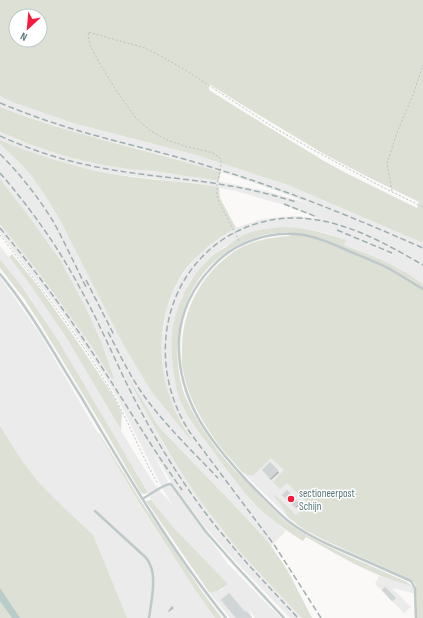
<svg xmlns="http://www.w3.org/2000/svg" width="423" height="618" font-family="'Sofia Sans Condensed',sans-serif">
  <rect width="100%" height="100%" fill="#faf9f7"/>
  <path fill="#eaebea" d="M0,96l12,6 61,21 123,32 92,30 135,58v41l-16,-11 -25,-13 -38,-15 1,-5 -15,-6 -14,-3 -31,-4 -26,3 -12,4 -25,14 -10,8 -8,8 -7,9 -15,24 -8,25 -2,15v12l2,29 9,29 10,18 51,67 8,10 34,29 -15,15 -9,-11 -31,-33 -72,-75 -23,-37 -8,-11 36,66 21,33 15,21 42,55 60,64h-12l-55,-57 -30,-34 -18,-24 -17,-23 -18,-30 15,30 24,34 37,50 53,54h-26l-6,-9 3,9h-22l-21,-26 11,-1 8,-7 -54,-56 -23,-28 -3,-7 -23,-39 -67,-114 -36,-53 -22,-28v-13l29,37 20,28 17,26 66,112 23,36 19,22 -10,-16 -44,-88 -14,-25 -46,-68 -60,-77v-9l39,49 51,71 22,35 2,-1 -13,-37 -15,-33 -25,-47 -33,-46 -28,-36v-35l22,21 9,10 15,22 14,23 64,126 27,45 39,47 1,-1 -11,-17 -11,-24 -5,-22 -2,-18v-18l5,-30 6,-16 4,-9 11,-16 10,-12 12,-11 15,-10 11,-6 11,-4 16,-5 16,-2 19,-1 19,3v-1l-33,-13 -48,-14 -36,-7 -88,-10 -52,-11 -34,-12 -26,-11v-8l18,8 31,10 31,9 36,8 68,8 24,4 58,12 44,13 -27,-11 -46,-16 -64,-19 -88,-23 -39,-12 -46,-16z
    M0,277l40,57 101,173 55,84 19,27h-118l-97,-177z
    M257,449h12l42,55 -8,25 -15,-12 -14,-14 -32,-31 -14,-16z
    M379,576l21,7 12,3 11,1v7l-10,-1 -21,-5 19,19 -7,6 -29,-29z"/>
  <path fill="#dde0d5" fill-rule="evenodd" d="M0,0h423v243l-135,-58 -92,-30 -123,-32 -61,-21 -12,-6zM16,16h24v24h-24zM209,84l50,31 65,39 44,23 51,25 -2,6 -71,-35 -22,-12 -59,-36 -56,-35z
    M0,107c72,28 147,43 221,65l-2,9c-22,-4 -44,-7 -66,-10 -13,-1 -25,-2 -37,-4 -40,-6 -79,-19 -116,-35z
    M0,140c36,15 73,27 112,34 35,6 71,7 107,13l1,11 16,30c-19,10 -34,22 -48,38 -28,35 -33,90 -18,131 5,15 12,28 21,41l-1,1 -39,-48 -27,-45 -64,-126 -14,-23 -15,-22 -9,-10 -22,-21z
    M0,179l28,36 33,46 25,47 15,33 13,37 -2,1 -22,-35 -51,-71 -39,-49z
    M285,227c21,1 41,6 61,13l-2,5 38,15 25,13 16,11v334h-6l-1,-32 -4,-6 -86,-39 -23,-12 -15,-12 -6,-11 -8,-10 1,-1 21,20 12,-12 -21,-20 -7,6 -7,-7 11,-12 -13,-12 -18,18c-3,-1 -8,-2 -11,-4 -2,-2 -4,-5 -6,-7 -9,-10 -18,-20 -25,-31 -13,-20 -24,-40 -28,-64 -2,-6 -1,-14 -1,-21 0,-41 22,-80 58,-101 15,-8 32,-11 50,-12l-3,-4c-8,1 -18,1 -27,4 -32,9 -59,32 -72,63 -11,25 -13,53 -8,80 1,4 2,8 3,12 9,24 30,55 47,74 6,7 13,13 19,19 15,16 30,34 49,46 15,10 32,17 48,25 21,9 41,18 61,27l5,4c-38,-9 -72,-30 -106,-49l-3,4c-22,-14 -43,-29 -59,-49 -10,-13 -21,-27 -31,-41 -13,-17 -27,-34 -34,-54 -4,-12 -6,-26 -7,-38 0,-12 -1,-25 2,-37 5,-23 19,-49 37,-65 4,-4 10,-7 15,-10 6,-5 13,-10 20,-13 12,-5 26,-6 39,-7z
    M12,254l26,32 35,49 41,62 8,16 -1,17 -55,-93 -37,-54 -20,-26z
    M0,259l22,28 36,53 90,153 -4,1 -3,-1 -37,-64 -63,-104 -16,-25 -25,-32z
    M125,373l11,17 23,37 72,75 31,33 9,11 17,25 24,47h-10c-20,-21 -40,-42 -60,-64 -15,-18 -29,-37 -43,-55 -28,-40 -51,-83 -74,-126z
    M0,426l22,35 17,22 24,24 30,28 34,83h-127z
    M98,433h1l42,68 62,92 19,25h-7l-19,-27 -57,-88z
    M151,500l23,28 54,56c-7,5 -11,9 -19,8l-63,-91z"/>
  <path fill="#b8ccca" d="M0,588l20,30h-8l-12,-17z"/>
  <path fill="#0003" d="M277,470l2,3 -8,7 -8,-9z
    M284,497l15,6 1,2 -4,3z
    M172,606l2,2 -5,4 -1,-1z"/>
  <path fill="#d0d6d7" stroke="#dbdad9" d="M270,462l8,8 -8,8 -8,-8z
    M287,490l12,13 -4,4 -13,-12z
    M385,587l11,11 -4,3 -10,-11z
    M229,593l16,19 1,-1 6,7h-16l-15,-18z"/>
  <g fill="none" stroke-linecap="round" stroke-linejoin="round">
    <path stroke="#bcc2c3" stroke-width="1" stroke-dasharray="2 2" stroke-linecap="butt" d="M392,191l-5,-28 11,-33 15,-35 10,-30
      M0,235c39,50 78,100 110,154 18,30 30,64 48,95
      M239,241l-21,-41 -1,-6v-10l4,-18v-5l-1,-3 -7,-5 -28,-7 -18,-6 -16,-9 -11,-9 -5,-5 -19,-27 -16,-26 -10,-19 -2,-13 39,11 18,5 14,7 28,16 86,56 35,20 76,41 39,19"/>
    <path stroke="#bfc9ca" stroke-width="2.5" d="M0,274c31,37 54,80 80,121 45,76 90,154 146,223
      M142,499c8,-4 21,-15 29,-15l35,48 29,33 49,53
      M95,511l47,43c4,3 7,7 9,13 5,13 0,37 -2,51
      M416,618l-1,-30 -4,-7c-22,-10 -45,-20 -68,-30 -19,-8 -39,-17 -56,-31 -12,-10 -24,-23 -36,-35 -40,-42 -75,-85 -72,-146 2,-28 14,-52 33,-72 22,-25 58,-37 92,-32 16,3 32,10 47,17 12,5 25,10 37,16 12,7 23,14 35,21"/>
    <path stroke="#9eaeaf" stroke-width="1.5" stroke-dasharray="6 3" stroke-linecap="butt" d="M0,103c27,11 55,21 83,29 45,13 92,23 137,38 69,21 137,49 203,78
      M0,136c27,12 55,22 83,28 38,9 76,12 115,17 33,4 66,11 98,21
      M0,154c20,20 38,43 53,67 12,22 22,44 33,66
      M0,173c31,36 59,75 81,117 23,41 40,86 63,127 24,44 52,87 85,125 22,27 46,51 69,76
      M284,204l33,13
      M0,228c30,36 58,73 84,112 33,49 63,101 98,150
      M337,230l55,23
      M86,280l28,55
      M108,332c11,21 21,42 34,61 22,31 50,58 76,85
      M321,618l-46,-72 -84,-112c-42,-62 -33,-150 31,-194 21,-14 46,-22 71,-22 48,0 90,24 130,47"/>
  </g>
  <circle fill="#f61b3d" stroke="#fff" stroke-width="1.5" cx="291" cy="499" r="4"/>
  <g text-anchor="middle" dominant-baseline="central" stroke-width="3" stroke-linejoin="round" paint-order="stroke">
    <g font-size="11" fill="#587779" stroke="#fff" text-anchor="start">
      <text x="299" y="493">sectioneerpost<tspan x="299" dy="13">Schijn</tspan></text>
    </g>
  </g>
  <g transform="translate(28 28) rotate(206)"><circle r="19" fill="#ffffff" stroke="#bcc9c9"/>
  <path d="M0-3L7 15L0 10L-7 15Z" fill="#f61b3d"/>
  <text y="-6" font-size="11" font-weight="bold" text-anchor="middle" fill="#587779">N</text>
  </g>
</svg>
